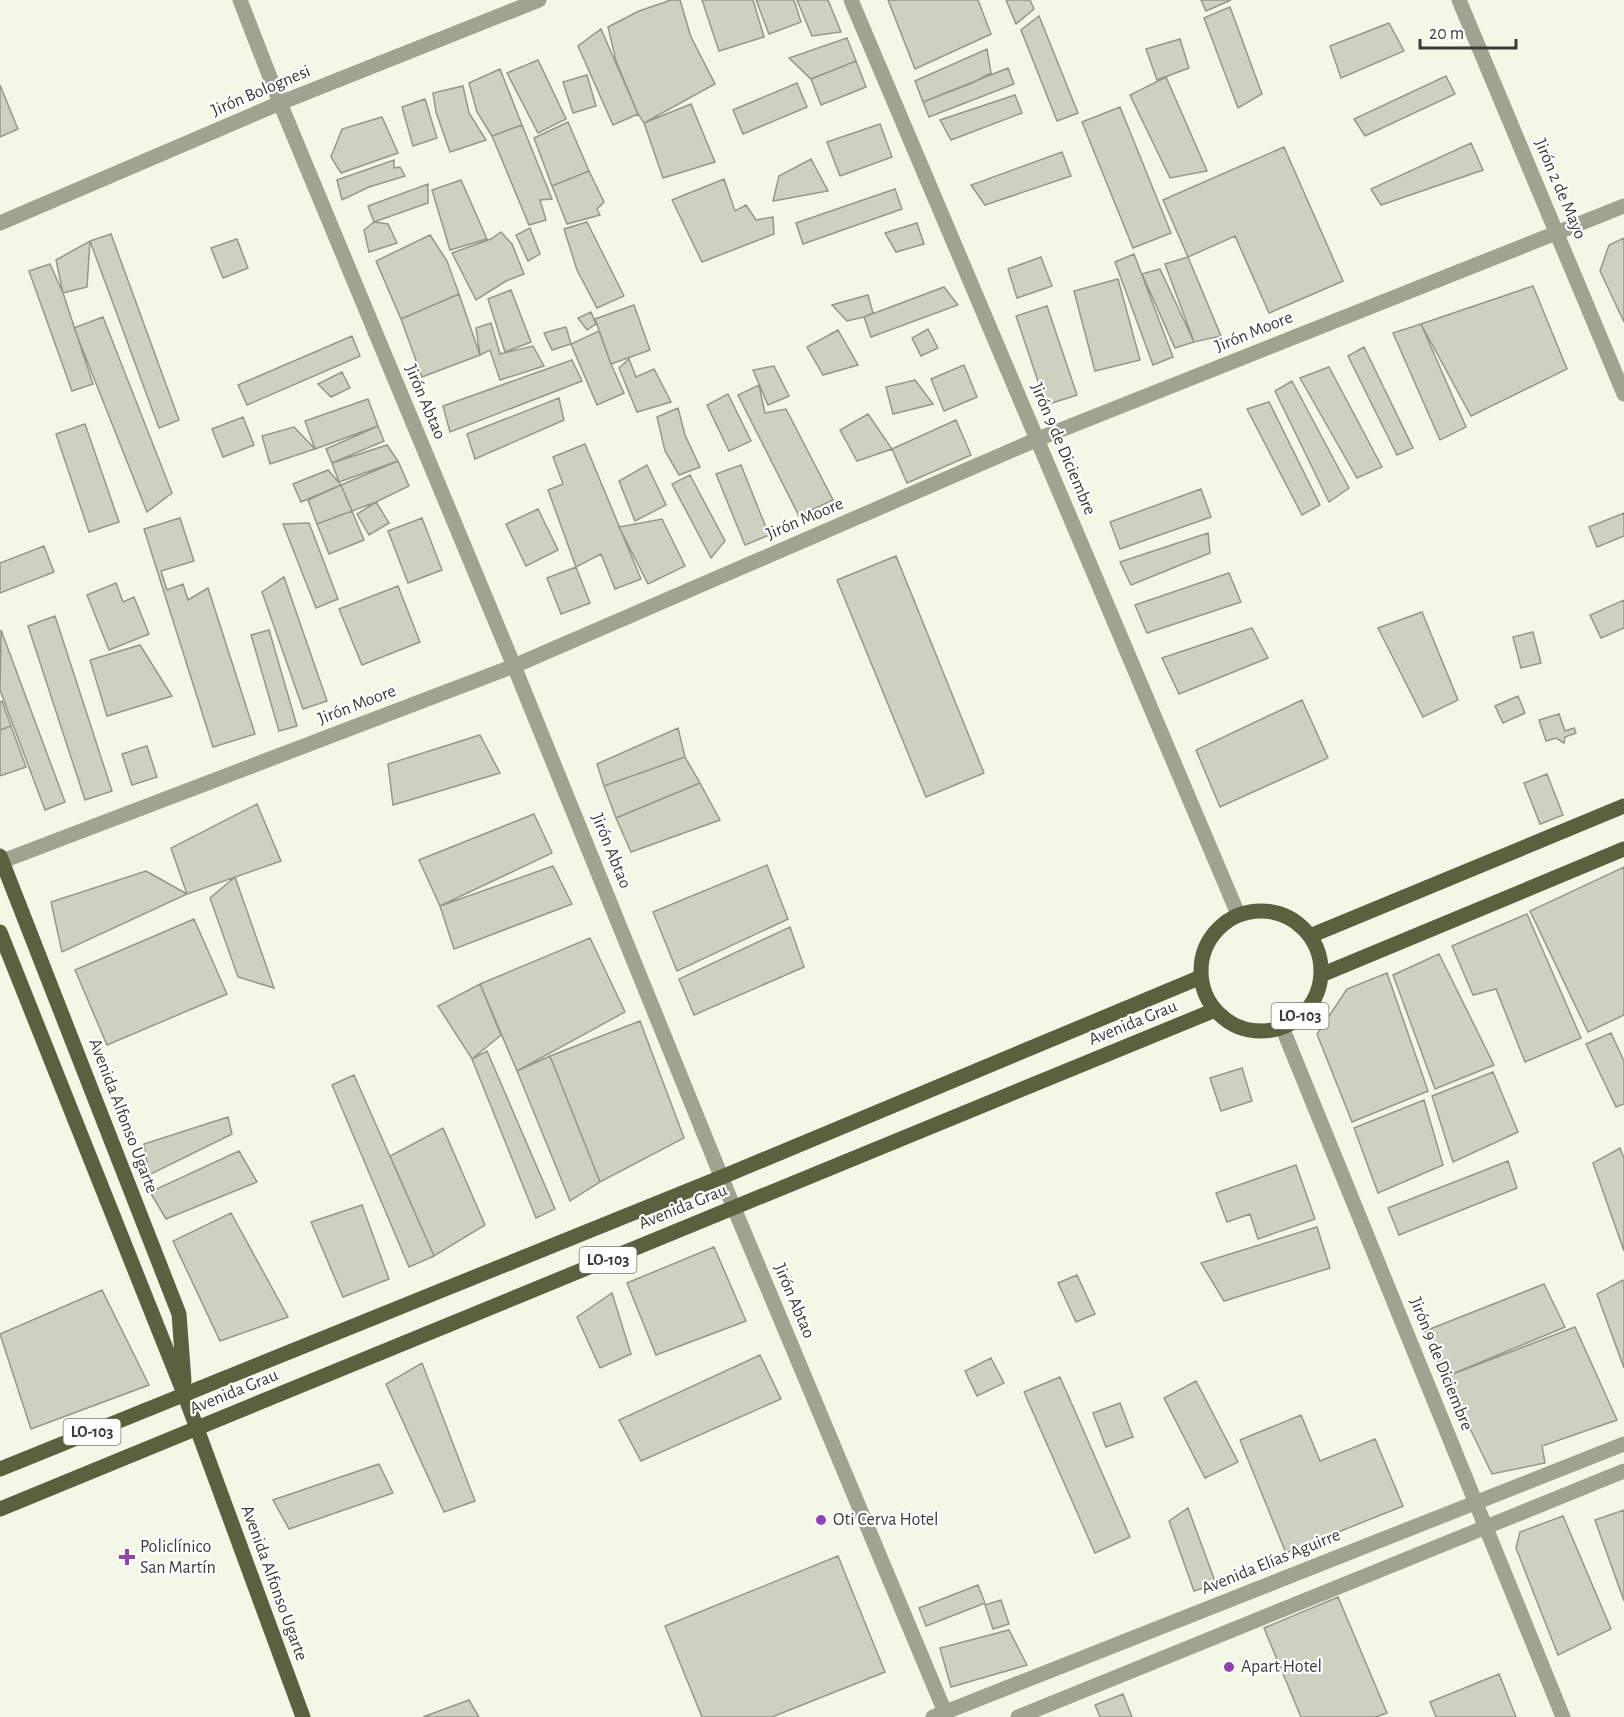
<svg xmlns="http://www.w3.org/2000/svg" width="1624" height="1717" font-family="'Alegreya Sans',sans-serif">
  <rect width="100%" height="100%" fill="#f3f8e6"/>
  <path fill="#cdd1c0" stroke="#939888" stroke-width="1.5" d="M671,0h9l11,37 24,47 -71,39 -6,-9 -22,-53 -8,-34 31,-16z
    M702,0h51l11,37 -45,14z
    M756,0h38l7,22 -32,12z
    M797,0h31l13,32 -29,4z
    M888,0h90l13,34 -76,35z
    M1006,0h24l4,9 -18,15z
    M1201,0h30l-25,11z
    M1230,7l32,87 -24,14 -34,-90z
    M1039,16l39,97 -21,8 -36,-91z
    M1389,23l15,28 -63,27 -11,-32z
    M601,29l37,85 -25,11 -35,-79z
    M847,38l9,23 -45,18 -22,-21z
    M1180,39l9,29 -32,12 -11,-31z
    M987,49l4,24 -19,10 -49,19 -8,-21z
    M538,60l28,59 -28,14 -31,-60z
    M856,61l10,26 -45,18 -10,-26z
    M1008,68l6,16 -85,33 -6,-15z
    M500,69l22,56 -30,11 -15,-24 -8,-29z
    M587,75l9,31 -23,7 -10,-31z
    M1446,76l9,18 -90,42 -11,-17z
    M1166,77l41,94 -37,7 -40,-83z
    M797,83l10,24 -64,27 -10,-24z
    M0,85l18,44 -18,8z
    M463,86l6,27 17,27 -36,12 -14,-40 -3,-19z
    M1015,95l7,18 -71,27 -11,-20z
    M425,99l12,39 -24,8 -11,-39z
    M691,104l24,58 -52,16 -19,-55z
    M1120,107l51,126 -38,15 -51,-126z
    M382,117l16,36 -57,20 -10,-16 11,-28z
    M568,122l21,49 -37,15 -18,-48z
    M880,124l12,33 -52,19 -13,-34z
    M522,125l30,74 -12,1 6,20 -17,5 -37,-89z
    M1471,143l12,27 -102,35 -10,-16z
    M1284,147l59,134 -74,32 -34,-77 -47,21 -25,-57z
    M1062,152l9,24 -86,29 -14,-20z
    M811,159l17,32 -55,10 6,-25z
    M394,160v8l6,-1 5,9 -36,11 -27,13 -5,-20z
    M589,171l15,31 -7,7 3,6 -33,9 -15,-38z
    M724,179l11,32 11,-6 10,15 17,-3 1,17 -72,28 -30,-62z
    M461,180l26,59 -37,11 -18,-60z
    M428,184v19l-54,19 -6,-16z
    M895,189l7,20 -99,35 -7,-21z
    M374,222l14,2 9,19 -28,9 -5,-22z
    M587,222l37,74 -27,12 -20,-38 -13,-41z
    M917,223l7,21 -28,8 -11,-19z
    M530,228l10,26 -12,7 -12,-26z
    M501,232l11,12 12,30 -18,7 -30,19 -24,-47 39,-14z
    M111,234l68,186 -20,8 -69,-187z
    M430,235l17,26 12,33 -58,25 -25,-58z
    M1624,238v84l-24,-51 9,-26z
    M237,239l11,29 -25,10 -12,-30z
    M90,241l-3,46 -24,6 -7,-33z
    M1134,254l39,103 -20,8 -38,-103z
    M1041,257l11,29 -35,12 -9,-29z
    M1188,257l33,79 -27,6 -29,-78z
    M50,264l13,29 30,91 -21,7 -43,-120z
    M1160,269l34,73 -19,6 -33,-74z
    M1118,279l22,81 -45,11 -21,-80z
    M1533,286l34,83 -96,47 -50,-92z
    M944,287l14,18 -87,32 -7,-20z
    M511,290l20,52 -26,10 -17,-53z
    M459,294l21,61 -58,22 -21,-58z
    M868,295l5,18 -9,4 -17,4 -15,-16z
    M634,305l16,45 -39,14 -16,-45z
    M1047,306l30,89 -31,10 -30,-89z
    M591,312l5,12 -9,6 -9,-12z
    M103,317l69,176 -25,19 -73,-184z
    M491,323l9,31 33,-8 11,20 -44,14 -10,-30 -10,5 -4,-27z
    M1421,324l45,103 -26,13 -47,-107z
    M566,327l5,17 -19,6 -8,-17z
    M928,329l10,19 -17,8 -9,-18z
    M838,330l20,35 -35,10 -16,-28z
    M599,331l12,33 13,29 -27,12 -26,-61z
    M352,336l8,20 -113,49 -9,-20z
    M1364,347l49,101 -16,7 -49,-99z
    M629,359l7,18 18,-8 17,33 -34,10 -18,-44z
    M572,360l10,21 -132,51 -7,-26z
    M964,365l13,32 -33,14 -13,-32z
    M774,366l15,30 -21,9 -15,-35z
    M1329,367l53,100 -25,11 -57,-100z
    M342,372l8,16 -19,9 -13,-13z
    M915,380l18,24 -40,10 -7,-27z
    M1292,381l57,107 -20,14 -54,-111z
    M759,385l6,28 21,-4 47,91 -34,16 -61,-121z
    M728,394l23,47 -22,10 -22,-46z
    M559,398l5,22 -89,39 -8,-25z
    M368,399l10,27 -63,23 -10,-28z
    M1269,402l51,103 -18,10 -55,-106z
    M678,408l7,27 15,32 -21,8 -14,-24 -8,-34z
    M868,414l24,35 -35,12 -17,-31z
    M243,417l11,28 -31,12 -11,-28z
    M956,420l15,35 -64,28 -15,-34z
    M85,424l34,98 -30,10 -33,-98z
    M378,426l6,15 -52,22 -6,-14z
    M294,427l21,22 -45,15 -8,-28z
    M585,444l56,135 -26,10 -14,-35 -25,13 -28,-77 15,-6 -10,-27z
    M387,445l11,16 -59,21 -7,-19z
    M398,461l11,25 -33,16 -24,9 -11,-26z
    M647,465l19,40 -31,16 -16,-40z
    M741,465l28,70 -24,10 -29,-71z
    M328,470l13,15 -40,17 -8,-18z
    M690,475l35,66 -14,17 -39,-74z
    M341,485l11,26 -35,13 -9,-24z
    M1201,489l10,28 -91,32 -10,-27z
    M376,502l13,21 -20,12 -12,-21z
    M538,509l20,41 -32,16 -20,-42z
    M352,511l12,29 -35,14 -12,-30z
    M1624,513v23l-27,11 -8,-20z
    M180,518l14,43 -33,10 6,19 16,-6 5,16 20,-12 47,146 -42,13 -69,-218z
    M422,518l20,52 -34,13 -20,-52z
    M662,519l23,47 -37,18 -29,-57z
    M309,523l29,76 -22,9 -33,-84z
    M1208,533l2,20 -79,32 -11,-23z
    M44,546l10,26 -54,21v-30z
    M896,556l88,217 -58,24 -89,-217z
    M576,567l14,36 -29,11 -14,-36z
    M1229,573l12,29 -94,31 -12,-28z
    M284,577l43,124 -24,8 -41,-117z
    M116,583l7,19 11,-5 15,37 -40,16 -22,-55z
    M398,586l22,56 -58,23 -23,-56z
    M1624,600v28l-23,10 -11,-23z
    M1422,612l36,88 -35,17 -45,-89z
    M55,616l57,175 -27,9 -57,-174z
    M1252,628l16,30 -89,36 -17,-36z
    M1,630l64,172 -20,8 -45,-120z
    M269,630l28,96 -18,5 -28,-96z
    M1533,632l8,31 -20,5 -8,-31z
    M140,645l32,51 -65,20 -17,-56z
    M1518,696l7,17 -22,10 -8,-17z
    M1302,700l26,58 -108,49 -24,-57z
    M2,701l9,25 -11,4v-28z
    M1559,714l6,17 9,-3 2,5 -11,4 -1,6 -8,-5 -10,3 -7,-21z
    M11,726l15,41 -26,9v-46z
    M678,728l7,29 -81,29 -7,-22z
    M480,735l20,38 -107,32 -5,-41z
    M147,746l10,31 -25,8 -10,-31z
    M685,757l15,26 -84,35 -12,-32z
    M1547,774l16,41 -23,9 -16,-41z
    M700,783l20,37 -89,32 -15,-34z
    M257,804l24,57 -94,33 -16,-46z
    M534,814l18,39 -112,53 -21,-46z
    M767,865l21,54 -111,52 -24,-59z
    M553,866l19,38 -118,45 -14,-43z
    M1624,867v148l-36,17 -58,-121z
    M146,871l41,23 -125,58 -11,-50z
    M235,877l39,111 -36,-11 -28,-79z
    M1527,914l54,124 -56,24 -29,-73 -23,6 -21,-49z
    M194,919l33,75 -120,51 -32,-75z
    M790,927l14,40 -110,48 -15,-36z
    M590,938l35,74 -108,59 -37,-87z
    M1439,954l55,111 -59,24 -42,-114z
    M1387,973l41,118 -76,31 -35,-88 30,-45z
    M480,984l21,51 -29,24 -34,-53z
    M640,1021l44,117 -84,44 -50,-126z
    M1611,1033l13,28v43l-8,3 -30,-63z
    M487,1051l68,158 -19,9 -64,-159z
    M550,1056l50,126 -30,19 -53,-130z
    M1242,1068l10,33 -31,10 -11,-33z
    M1493,1072l25,60 -65,30 -21,-66z
    M354,1075l80,181 -25,11 -77,-182z
    M1424,1100l19,65 -65,28 -24,-65z
    M228,1117l4,17 -83,41 -5,-31z
    M443,1128l42,97 -51,31 -44,-100z
    M1620,1148l4,10v93l-31,-88z
    M239,1151l18,31 -91,37 -16,-27z
    M1508,1161l9,27 -118,47 -11,-27z
    M1296,1165l19,54 -57,20 -8,-25 -23,8 -11,-29z
    M362,1205l27,74 -46,18 -32,-75z
    M231,1213l57,104 -68,24 -47,-100z
    M1317,1227l13,41 -106,33 -23,-38z
    M714,1247l32,74 -90,34 -29,-72z
    M1077,1275l18,39 -19,8 -18,-39z
    M1623,1280l1,2v86l-27,-74z
    M1544,1284l21,43 -120,50 -20,-46z
    M102,1290l47,95 -118,44 -31,-95z
    M612,1293l19,61 -31,14 -23,-51z
    M1575,1327l42,93 -75,26 3,17 -53,11 -47,-97z
    M760,1355l21,44 -140,62 -22,-41z
    M991,1358l13,25 -27,13 -12,-25z
    M422,1363l53,138 -31,11 -58,-128z
    M1060,1377l70,160 -35,16 -71,-161z
    M1196,1381l42,81 -33,16 -41,-80z
    M1120,1403l13,34 -27,10 -13,-34z
    M1301,1415l19,46 55,-22 28,67 -117,47 -46,-113z
    M379,1464l14,29 -104,36 -16,-29z
    M1188,1508l28,76 -22,7 -25,-70z
    M1624,1510v91l-29,-81z
    M1563,1516l48,113 -53,26 -42,-107 4,-16z
    M838,1556l47,116 -113,45h-70l-37,-91z
    M978,1585l7,18 -59,23 -7,-18z
    M1338,1597l49,116 -11,4h-75l-37,-89z
    M1001,1600l8,24 -16,5 -8,-24z
    M1009,1630l18,35 -76,22 -11,-39z
    M1499,1674l17,43h-80l-6,-15z
    M1123,1694l9,23h-32l-5,-12z
    M469,1700l10,17h-56z"/>
  <g fill="none" stroke-linecap="round" stroke-linejoin="round">
    <path stroke="#9fa490" stroke-width="15" d="M240,0l40,103 234,563 220,542 213,509
      M851,0l387,914
      M1459,0l165,394
      M0,223l280,-120 259,-103
      M0,862l514,-196 524,-227 586,-233
      M1282,1027l281,690
      M933,1717l691,-273
      M1018,1717l606,-246"/>
    <path stroke="#59613e" stroke-width="15" d="M0,856l179,458 5,67
      M1201 971a60 60 0 1 1 120 0a60 60 0 1 1-120 0Z
      M0,932l185,464 118,321
      M1310,936l314,-130
      M1321,975l303,-126
      M0,1469l722,-292 479,-200
      M0,1509l1215,-499"/>
  </g>
  <g fill="#9542b0" stroke="#fff" stroke-width="2">
    <circle cx="821" cy="1520" r="6"/>
    <path d="M124 1548h6v6h6v6h-6v6h-6v-6h-6v-6h6z"/>
    <circle cx="1229" cy="1667" r="6"/>
  </g>
  <g text-anchor="middle" dominant-baseline="central" stroke-width="4.5" stroke-linejoin="round" paint-order="stroke">
    <g fill="#fff" stroke="#767773" stroke-width="1.5">
      <rect x="1271.5" y="1003" width="57" height="26" rx="4.5"/>
      <rect x="579.5" y="1247" width="57" height="26" rx="4.5"/>
      <rect x="63.5" y="1419" width="57" height="26" rx="4.5"/>
    </g>
    <g font-size="16" font-weight="bold" fill="#3c3d37">
      <text x="1300" y="1016">LO-103</text>
      <text x="608" y="1260">LO-103</text>
      <text x="92" y="1432">LO-103</text>
    </g>
    <g font-size="18" fill="#3c3d37" stroke="#fff">
      <text transform="translate(261 91) rotate(-23)">Jirón Bolognesi</text>
      <text transform="translate(1560 189) rotate(67)">Jirón 2 de Mayo</text>
      <text transform="translate(1254 332) rotate(-22)">Jirón Moore</text>
      <text transform="translate(425 402) rotate(67)">Jirón Abtao</text>
      <text transform="translate(1063 449) rotate(67)">Jirón 9 de Diciembre</text>
      <text transform="translate(805 519) rotate(-23)">Jirón Moore</text>
      <text transform="translate(357 705) rotate(-21)">Jirón Moore</text>
      <text transform="translate(611 851) rotate(68)">Jirón Abtao</text>
      <text transform="translate(1133 1023) rotate(-22)">Avenida Grau</text>
      <text transform="translate(123 1116) rotate(69)">Avenida Alfonso Ugarte</text>
      <text transform="translate(683 1207) rotate(-22)">Avenida Grau</text>
      <text transform="translate(794 1301) rotate(67)">Jirón Abtao</text>
      <text transform="translate(1441 1364) rotate(68)">Jirón 9 de Diciembre</text>
      <text transform="translate(234 1392) rotate(-22)">Avenida Grau</text>
      <text transform="translate(1271 1562) rotate(-22)">Avenida Elías Aguirre</text>
      <text transform="translate(274 1583) rotate(70)">Avenida Alfonso Ugarte</text>
    </g>
    <g font-size="18" fill="#3c3d37" stroke="#fff" text-anchor="start">
      <text x="833" y="1520">Oti Cerva Hotel</text>
      <text x="140" y="1547">Policlínico<tspan x="140" dy="21">San Martín</tspan></text>
      <text x="1241" y="1667">Apart Hotel</text>
    </g>
  </g>
  <path d="M1420 39v9h96v-9" fill="none" stroke="#3c3d37" stroke-width="3"/>
  <text x="1429" y="39" font-size="18" fill="#3c3d37" stroke="#ffffff" stroke-width="4.5" paint-order="stroke">20 m</text>
</svg>
